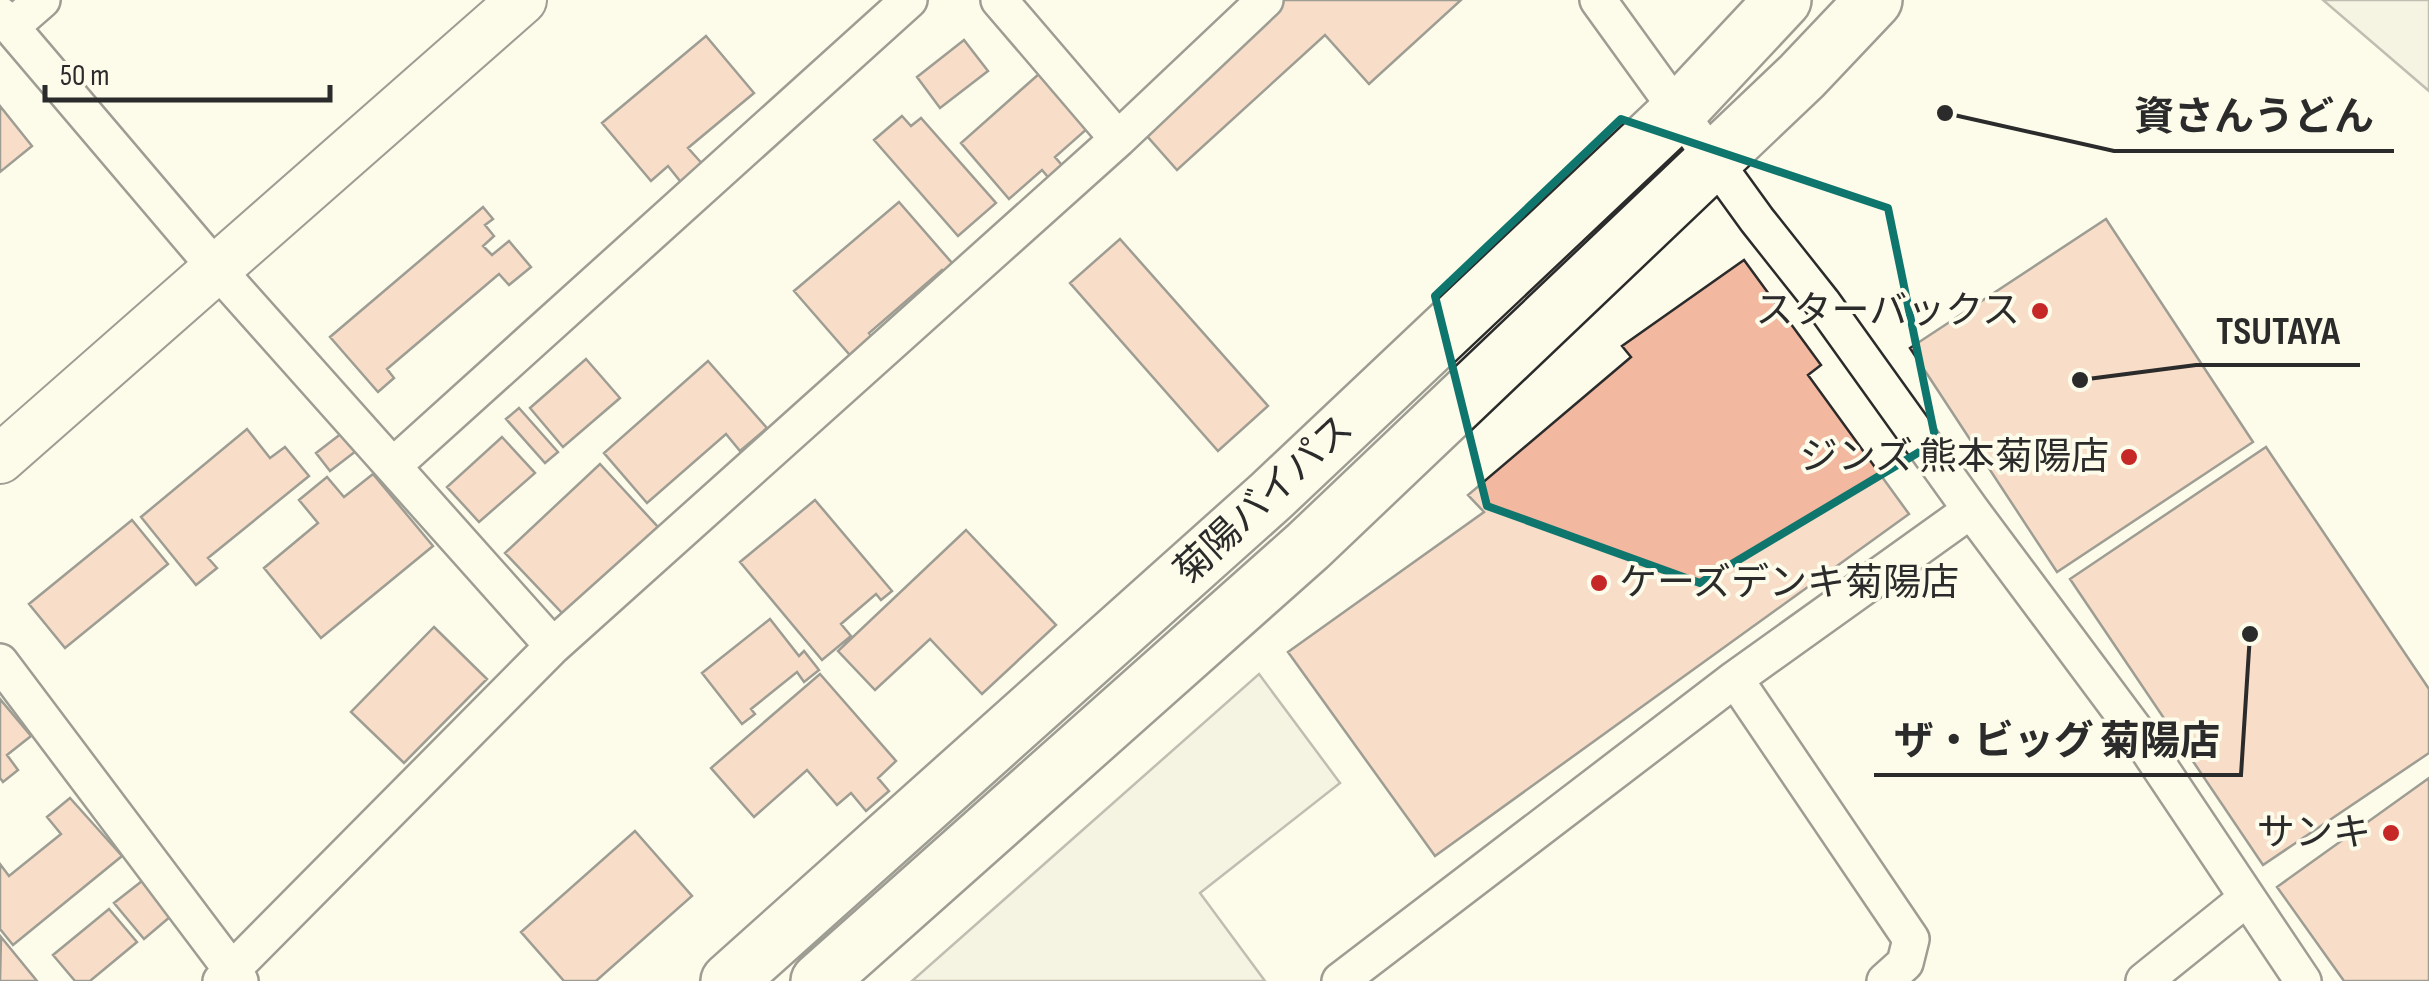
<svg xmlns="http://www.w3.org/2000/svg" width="2429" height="981" font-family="'Sofia Sans Condensed','Noto Sans JP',sans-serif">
  <rect width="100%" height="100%" fill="#fdfbea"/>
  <path fill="#eceadb" stroke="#74746e" stroke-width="2.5" d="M2323,0h106v91z
    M1259,674l81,109 -140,110 65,88h-353z"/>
  <path fill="#f2b8a0" stroke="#2b2b2b" stroke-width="2.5" d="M1279,0h182l-92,84 -44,-49 -148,135 -38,-43z
    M706,36l48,57 -66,55 18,20 -22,18 -16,-20 -17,15 -49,-58z
    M964,40l24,31 -48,37 -23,-31z
    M1040,73l48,55 -33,29 12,14 -14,12 -11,-13 -33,29 -48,-56z
    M0,106l32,40 -32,26z
    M902,116l9,10 10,-8 75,85 -38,33 -84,-96z
    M899,202l60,69 -9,8 -8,-9 -73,63 8,9 -22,19 -61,-70z
    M483,207l10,12 -8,6 9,11 -11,10 9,9 17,-14 22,26 -22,18 -10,-11 -112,95 7,9 -16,14 -48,-55z
    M2106,219l147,223 -196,130 -147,-224z
    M1120,239l148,167 -50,45 -148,-168z
    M1744,260l77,105 -13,10 101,139 -474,342 -147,-204 196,-140 -16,-17 163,-138 -9,-11z
    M586,359l34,39 -57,49 -33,-39z
    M708,361l59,67 -27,23 -14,-17 -79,69 -43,-50z
    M519,408l39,44 -13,11 -39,-44z
    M247,429l23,29 15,-11 24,29 -101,82 9,10 -21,17 -55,-68z
    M342,433l14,18 -26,20 -14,-18z
    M502,437l33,36 -56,49 -32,-35z
    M2266,447l163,242v64l-166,112 -193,-286z
    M600,464l58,63 -94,88 -59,-62z
    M373,474l60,72 -112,92 -57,-70 54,-45 -19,-23 28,-23 17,20z
    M815,500l77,91 -11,9 -5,-6 -35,30 10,12 -29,24 -82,-98z
    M132,520l36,44 -103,84 -36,-44z
    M966,530l90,95 -74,69 -52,-55 -55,51 -37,-39z
    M770,619l29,37 5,-5 15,19 -15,12 -7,-10 -46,37 4,5 -13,10 -40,-51z
    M434,627l53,52 -83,84 -53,-51z
    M820,674l76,87 -18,17 11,13 -23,20 -15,-18 -14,12 -30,-35 -53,47 -43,-49z
    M0,699l31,37 -24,19 11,15 -15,12 -3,-4z
    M2429,778v203h-85l-67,-94z
    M70,798l52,58 -109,89 -13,-16v-65l9,12 52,-42 -14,-17z
    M635,831l57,65 -96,85h-32l-43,-49z
    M142,881l29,35 -27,23 -30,-36z
    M109,909l28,33 -47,39h-15l-22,-26z
    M1,937l36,44h-37z"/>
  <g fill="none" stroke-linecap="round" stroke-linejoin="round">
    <defs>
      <path id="street" d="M999,0l119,139
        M1598,0l159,220 65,82 149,208 164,220 168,251
        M0,15l11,12 31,-27
        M11,27l204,240 338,379
        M394,465l515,-465
        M0,662l240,319
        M1735,679l176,260 -6,24 -20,18
        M221,981l332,-335 565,-507 147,-139
        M1340,981l395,-302 236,-169
        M2144,981l103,-83"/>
      <path id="secondary" d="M0,459l522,-459"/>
      <path id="highway" d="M729,981l542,-485 409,-386 103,-110
        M819,981l489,-435 494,-470 72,-76"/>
    </defs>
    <use href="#street" stroke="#2b2b2b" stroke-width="40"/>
    <use href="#secondary" stroke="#2b2b2b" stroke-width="52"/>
    <use href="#highway" stroke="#2b2b2b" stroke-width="60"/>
    <use href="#street" stroke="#fdfbea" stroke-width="35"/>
    <use href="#secondary" stroke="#fdfbea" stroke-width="48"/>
    <use href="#highway" stroke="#fdfbea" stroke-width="55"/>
  </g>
  <path d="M0 0H2429V981H0ZM1621,119l267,89 48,234 -236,141 -213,-77 -52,-210z" fill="#fdfbea" fill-opacity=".55" fill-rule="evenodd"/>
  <path fill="none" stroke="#0f766e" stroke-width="8" stroke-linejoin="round" d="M1621,119l267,89 48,234 -236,141 -213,-77 -52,-210z"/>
  <g fill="#c62828" stroke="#fdfbea" stroke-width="4">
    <circle cx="2040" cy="311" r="10"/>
    <circle cx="2129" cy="457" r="10"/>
    <circle cx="1599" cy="583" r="10"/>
    <circle cx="2391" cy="833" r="10"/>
  </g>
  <g text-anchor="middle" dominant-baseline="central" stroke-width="8" stroke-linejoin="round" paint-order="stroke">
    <g font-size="38" fill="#2b2b2b" stroke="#fdfbea" text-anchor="end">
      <text x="2020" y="311">スターバックス</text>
      <text x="2109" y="457">ジンズ 熊本菊陽店</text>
      <text x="1619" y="583" text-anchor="start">ケーズデンキ菊陽店</text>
      <text x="2371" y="833">サンキ</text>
    </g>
    <g font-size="38" fill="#2b2b2b" stroke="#fdfbea">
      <text transform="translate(1264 500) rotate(-43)">菊陽バイパス</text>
    </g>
  </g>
  <path fill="none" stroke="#2b2b2b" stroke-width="4" d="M1945 113L2114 151H2394M2080 380L2196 365H2360M2250 634L2241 775H1874"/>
  <g fill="#2b2b2b" stroke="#fdfbea" stroke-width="4">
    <circle cx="1945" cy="113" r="10"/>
    <circle cx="2080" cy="380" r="10"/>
    <circle cx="2250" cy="634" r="10"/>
  </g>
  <g font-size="40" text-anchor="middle" font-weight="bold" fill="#2b2b2b" stroke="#fdfbea" stroke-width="8" stroke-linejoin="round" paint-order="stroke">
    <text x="2254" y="130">資さんうどん</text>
    <text x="2278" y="344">TSUTAYA</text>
    <text x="2057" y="754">ザ・ビッグ 菊陽店</text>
  </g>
  <path d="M45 85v15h285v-15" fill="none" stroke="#2b2b2b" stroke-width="5"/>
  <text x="60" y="85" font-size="30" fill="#2b2b2b" stroke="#fdfbea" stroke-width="8" paint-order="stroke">50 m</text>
</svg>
